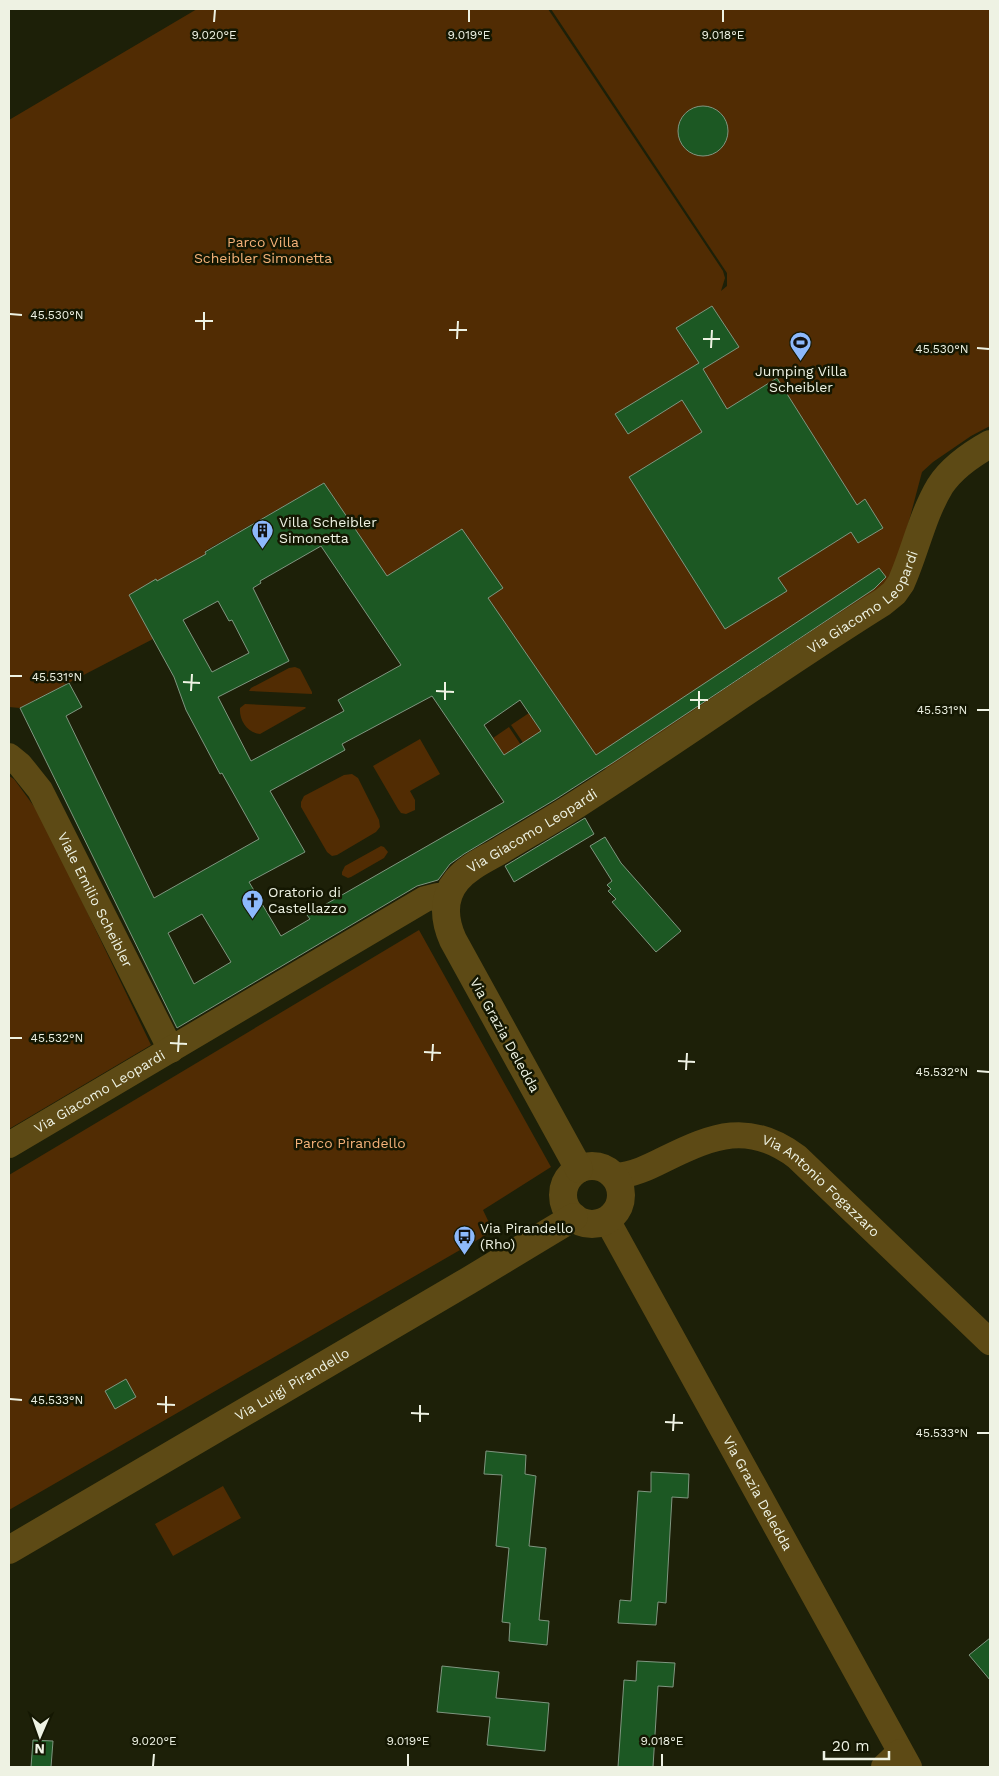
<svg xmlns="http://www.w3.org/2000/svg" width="999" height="1776" font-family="'Work Sans',sans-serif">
  <rect width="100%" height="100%" fill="#1d2008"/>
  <path fill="#512c03" d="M197,9h351l175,262 2,7 -4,13 6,-5v-13l-176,-264h439v417l-19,10 -38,26 -11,10 -13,49 -19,62 -283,188 -116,-167 -60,41 -107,-162 -119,68 1,3 -53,85 -133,69 -11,-1v-587z
    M295,667l5,2 12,23v2l-63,-3 2,-3 38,-20z
    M245,704l60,3 1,1 -46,26c-13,-1 -21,-14 -20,-26z
    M529,713l34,50 -18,12 -34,-50z
    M509,727l12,18 -17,10 -11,-17z
    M420,739l20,35 -30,17 5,9v10l-9,4 -5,-1 -3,-4 -25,-43z
    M352,774l6,4 21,42 1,7 -4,5 -39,23 -5,1 -5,-4 -26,-45v-5l3,-6 40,-21z
    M9,776l5,3 27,37 110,229 -142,84z
    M381,846l3,1 4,5 -4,6 -33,19 -3,1 -6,-3v-3l3,-6z
    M419,930l132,237 -68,43 10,21 -484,279v-335z
    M223,1486l18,32 -68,38 -18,-32z"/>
  <path fill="#1c5823" stroke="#7f9680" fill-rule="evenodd" d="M678 131a25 25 0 1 1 50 0a25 25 0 1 1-50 0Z
    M712,306l27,41 -36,22 24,40 50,-31 80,127 8,-6 18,29 -25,15 -7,-11 -73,46 9,13 -62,38 -96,-152 73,-45 -20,-32 -54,34 -13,-20 84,-51 -23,-35z
    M324,483l63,93 75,-47 41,59 -15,10 108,157 283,-187 7,9 -12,12 -260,173 -58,37 -92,55 -14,10 -12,16 -21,6 -240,142 -157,-320 49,-25 13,24 -16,9 88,182 105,-59 -37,-66 -2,1 -34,-64 -12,-33 -45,-82 27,-16 1,2 49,-27 -1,-2zM321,546l80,119 -63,35 6,11 -93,50 -33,-64 71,-36 -36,-73 8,-5 -1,-2zM218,601l11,20 3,-1 17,33 -37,19 -29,-52zM432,696l72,106 -197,113 3,4 -29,17 -32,-54 56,-30 -35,-61 75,-41 -3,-6zM520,700l21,31 -37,24 -20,-30zM202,914l29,48 -37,22 -26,-51z
    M585,818l9,16 -80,48 -9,-16z
    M605,837l16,26 60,68 -25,21 -44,-50 4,-3 -8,-8 3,-2 -4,-4 5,-4 -22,-35z
    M126,1379l10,18 -21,12 -10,-18z
    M486,1451l40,4 -1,19 11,2 -7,70 17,2 -7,72 10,1 -2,24 -38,-4 1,-18 -8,-1 7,-74 -13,-2 6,-71 -18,-1z
    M651,1472l38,2 -1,24 -16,-1 -6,106 -8,-1 -2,23 -38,-2 2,-23 11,1 7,-110 13,1z
    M990,1638v42l-21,-25z
    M637,1661l38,2 -2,24 -15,-1 -5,81h-35l6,-87 12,1z
    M442,1666l57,6 -3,26 53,5 -4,48 -58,-6 3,-28 -53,-5z
    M33,1740l20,1 -2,26h-20z"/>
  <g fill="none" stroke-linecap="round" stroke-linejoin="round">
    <g stroke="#5d4a15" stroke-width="26">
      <path id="s1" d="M9,756l11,9 20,25 131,260"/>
      <path id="s2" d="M9,1145l416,-246 12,-3 10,1"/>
      <path id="s3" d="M615,1176c18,-1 34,-9 50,-17 49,-24 84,-38 132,-2l193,185"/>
      <path id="s4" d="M607,1220l302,547"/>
      <path d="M884,1767l16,-15"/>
    </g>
    <g stroke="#5d4a15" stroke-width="28">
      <circle cx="592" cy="1195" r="29"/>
      <path id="s5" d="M579,1169l-126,-229c-9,-20 -11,-42 4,-60 12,-14 29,-21 44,-30 28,-17 57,-33 84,-51 100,-64 197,-134 298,-197l11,-9 7,-10c14,-31 21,-67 39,-97 11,-17 32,-32 50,-42"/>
      <path id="s6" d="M9,1550l459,-269 106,-64"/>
    </g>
  </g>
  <path fill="none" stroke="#eef2e3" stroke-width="2" d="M214,22l1,-12M469,22v-12M723,22v-12M10,314l12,1M195,321h18M204,330v-18M449,330h18M457,339l1,-18M703,339h17M711,348l1,-18M977,348l12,1M10,676h12M183,682l17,1M191,691l1,-17M436,691l18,1M445,700v-18M690,700h18M699,709v-18M977,710h12M10,1038h12M170,1043l17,1M178,1052l1,-17M424,1052l17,1M432,1061l1,-17M678,1061l17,1M686,1070l1,-17M977,1071l12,1M10,1399l12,1M157,1404l18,1M166,1413v-17M411,1413l18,1M420,1422v-17M665,1422l18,1M673,1431l1,-17M977,1433h12M153,1766l1,-12M408,1766v-12M662,1766v-12"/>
  <defs>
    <symbol id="stadium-pin" viewBox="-11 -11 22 30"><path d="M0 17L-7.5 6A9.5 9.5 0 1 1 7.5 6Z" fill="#8db9fc" stroke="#141702"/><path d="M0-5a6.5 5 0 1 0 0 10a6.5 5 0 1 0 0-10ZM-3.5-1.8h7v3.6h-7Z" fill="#111"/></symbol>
    <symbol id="building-pin" viewBox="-11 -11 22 30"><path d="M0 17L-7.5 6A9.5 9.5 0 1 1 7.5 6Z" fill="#8db9fc" stroke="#141702"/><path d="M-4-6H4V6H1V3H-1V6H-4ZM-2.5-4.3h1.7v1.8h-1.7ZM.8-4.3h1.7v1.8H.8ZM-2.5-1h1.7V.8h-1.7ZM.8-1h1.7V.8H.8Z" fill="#111"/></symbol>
    <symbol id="church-pin" viewBox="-11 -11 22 30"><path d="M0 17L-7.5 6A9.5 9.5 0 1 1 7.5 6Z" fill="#8db9fc" stroke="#141702"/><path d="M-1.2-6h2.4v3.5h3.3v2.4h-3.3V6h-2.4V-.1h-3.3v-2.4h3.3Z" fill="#111"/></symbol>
    <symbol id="bus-pin" viewBox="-11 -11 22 30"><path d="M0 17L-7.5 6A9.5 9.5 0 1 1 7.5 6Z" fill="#8db9fc" stroke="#141702"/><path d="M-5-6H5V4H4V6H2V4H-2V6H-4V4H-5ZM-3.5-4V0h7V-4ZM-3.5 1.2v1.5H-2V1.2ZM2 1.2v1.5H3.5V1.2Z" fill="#111"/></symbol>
  </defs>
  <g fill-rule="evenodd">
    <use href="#stadium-pin" x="788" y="330" width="25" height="34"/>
    <use href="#building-pin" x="250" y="518" width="25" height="34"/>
    <use href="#church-pin" x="240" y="888" width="25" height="34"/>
    <use href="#bus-pin" x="452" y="1224" width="25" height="34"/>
  </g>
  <g text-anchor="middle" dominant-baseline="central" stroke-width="5" stroke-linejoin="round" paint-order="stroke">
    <g font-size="14" fill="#f5b279" stroke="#141702">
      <text x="263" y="242">Parco Villa<tspan x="263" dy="16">Scheibler Simonetta</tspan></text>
      <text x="350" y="1143">Parco Pirandello</text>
    </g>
    <g font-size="14" fill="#eef2e3" stroke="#141702" text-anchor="start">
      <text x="801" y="371" text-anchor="middle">Jumping Villa<tspan x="801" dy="16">Scheibler</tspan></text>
      <text x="279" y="522">Villa Scheibler<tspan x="279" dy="16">Simonetta</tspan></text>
      <text x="268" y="892">Oratorio di<tspan x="268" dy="16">Castellazzo</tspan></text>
      <text x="480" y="1228">Via Pirandello<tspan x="480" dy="16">(Rho)</tspan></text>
    </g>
    <g font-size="14" fill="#eef2e3" stroke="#141702">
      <text stroke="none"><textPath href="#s5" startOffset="820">Via Giacomo Leopardi</textPath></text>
      <text stroke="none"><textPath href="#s5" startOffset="415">Via Giacomo Leopardi</textPath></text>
      <text stroke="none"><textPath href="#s1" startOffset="169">Viale Emilio Scheibler</textPath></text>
      <text transform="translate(505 1035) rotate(61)">Via Grazia Deledda</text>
      <text stroke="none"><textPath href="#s2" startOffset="105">Via Giacomo Leopardi</textPath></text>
      <text stroke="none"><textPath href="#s3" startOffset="231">Via Antonio Fogazzaro</textPath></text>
      <text stroke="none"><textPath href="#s6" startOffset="328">Via Luigi Pirandello</textPath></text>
      <text stroke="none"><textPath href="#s4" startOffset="312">Via Grazia Deledda</textPath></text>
    </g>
  </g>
  <g font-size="12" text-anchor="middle" fill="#eef2e3" stroke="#141702" stroke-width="5" stroke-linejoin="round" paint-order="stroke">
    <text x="214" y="39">9.020°E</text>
    <text x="469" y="39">9.019°E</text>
    <text x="723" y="39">9.018°E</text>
    <text x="57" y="319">45.530°N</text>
    <text x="942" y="353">45.530°N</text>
    <text x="57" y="681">45.531°N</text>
    <text x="942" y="714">45.531°N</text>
    <text x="57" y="1042">45.532°N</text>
    <text x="942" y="1076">45.532°N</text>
    <text x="57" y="1404">45.533°N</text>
    <text x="942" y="1437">45.533°N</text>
    <text x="154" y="1745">9.020°E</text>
    <text x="408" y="1745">9.019°E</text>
    <text x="662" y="1745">9.018°E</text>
  </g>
  <rect width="999" height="1776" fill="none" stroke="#eef2e3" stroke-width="20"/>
  <g transform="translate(40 1736) rotate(182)" stroke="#141702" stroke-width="4" paint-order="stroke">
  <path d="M0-4L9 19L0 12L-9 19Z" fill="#eef2e3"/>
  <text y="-8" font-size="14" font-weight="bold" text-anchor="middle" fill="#eef2e3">N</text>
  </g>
  <path d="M824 1751v8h65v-8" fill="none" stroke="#eef2e3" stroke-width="2.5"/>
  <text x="832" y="1751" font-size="15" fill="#eef2e3" stroke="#141702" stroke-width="4" paint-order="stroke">20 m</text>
</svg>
